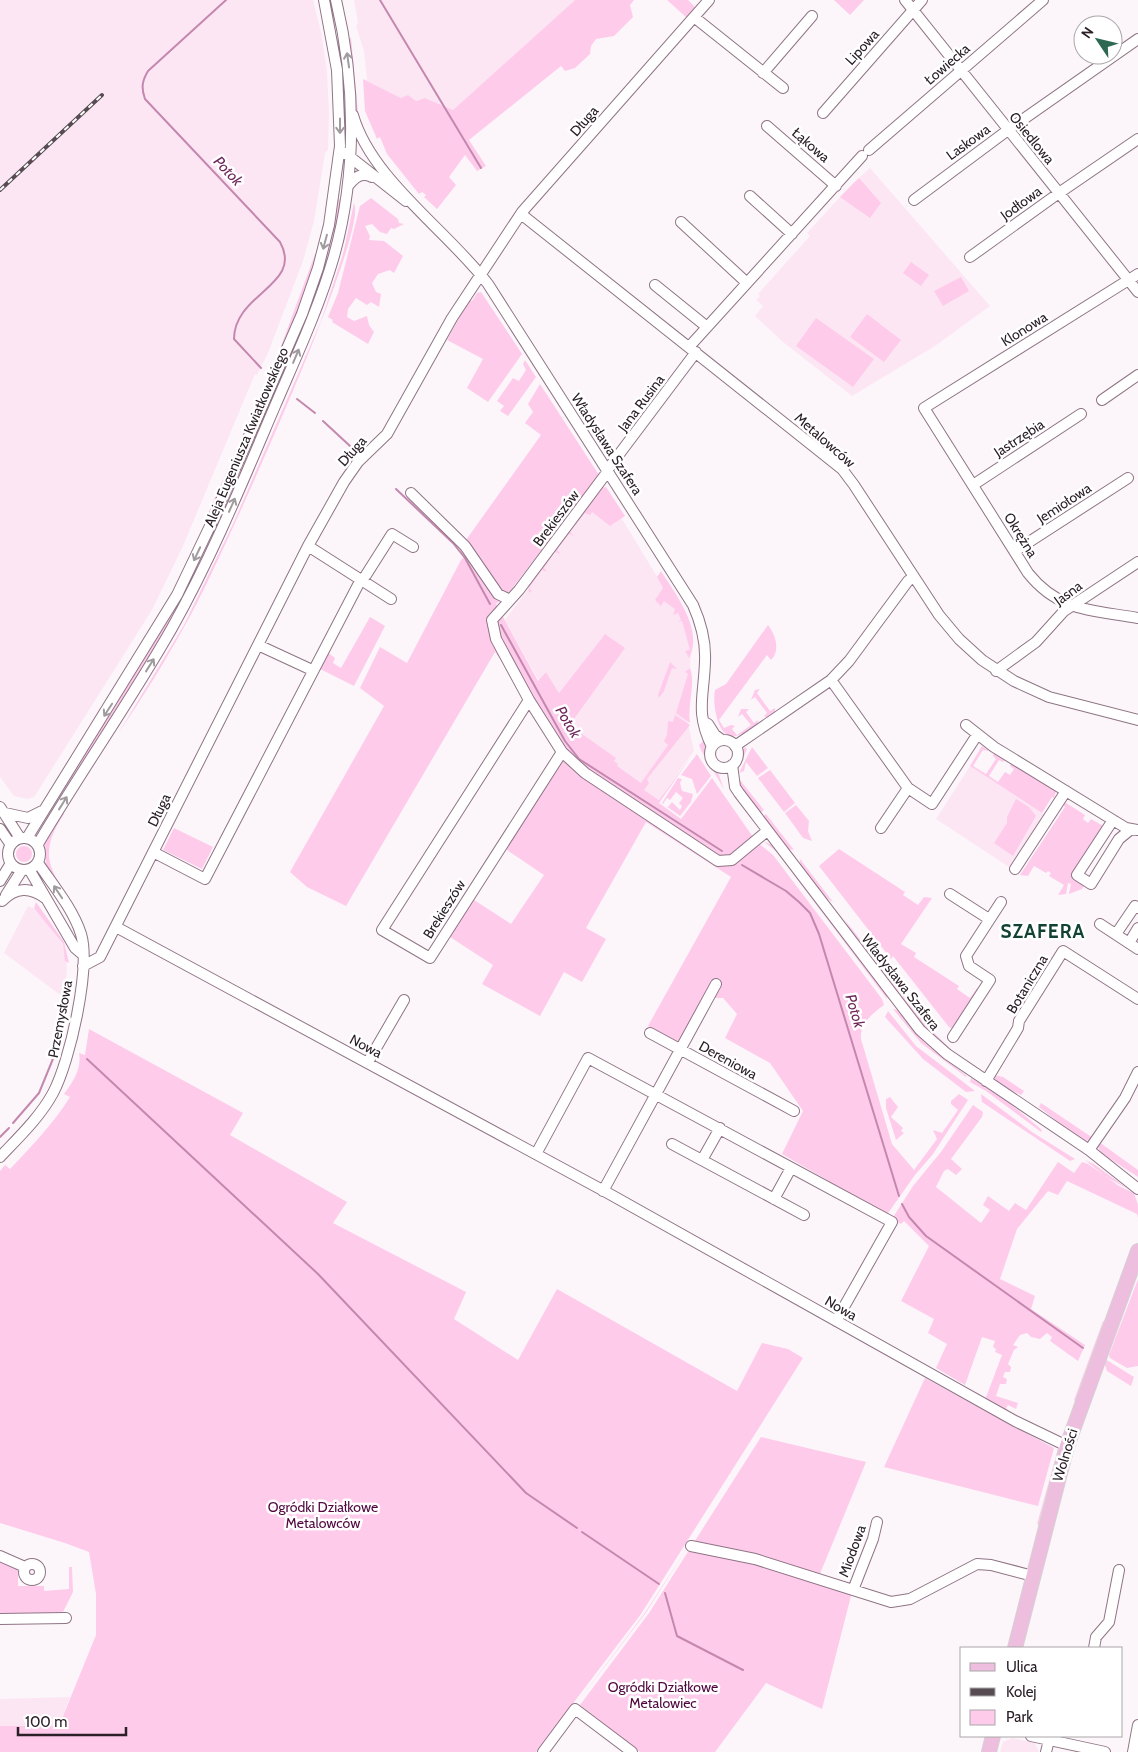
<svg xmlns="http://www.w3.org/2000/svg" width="1138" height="1752" font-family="Cabin,sans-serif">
  <rect width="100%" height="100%" fill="#fcf6fa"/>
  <path fill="#fde6f4" d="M0,0h313l8,32 6,40 2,41 -1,37 -3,3 -11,68 -11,40 -35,92 -11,22 -2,-1 -72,172 -31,64 -116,184 -2,3 -7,2 -13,-3 -14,-19z
    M354,0h221l-122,110 -28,-12 -9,3 -15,-3 -34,-17 -3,-30 -8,-25 2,-3z
    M870,168l120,138 -55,40 -83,50 -69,-54 -28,-26 8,-10 -7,-6 4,-4 -2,-2 52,-58 -3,-3 44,-48z
    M605,491l70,115 8,15 8,30 -4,68 7,32 -35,49 -19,-12 -70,-61 35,-93 -46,59 -13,-21 -7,9 -34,-61 81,-109z
    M970,766l74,48 -35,53 -73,-48z
    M28,906l10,5 24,33 4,9 1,18 -4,26 -59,-44z
    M70,1697l-11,29h-59v-27z
    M1012,1738l23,5 4,9h-39l3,-10z"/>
  <path fill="#fecbeb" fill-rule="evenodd" d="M575,0h59l-4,5 3,12 -19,19 -18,3 -5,7 -1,8 -15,14 -10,3 -4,-5 -92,74 17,26 -9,5 -12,-16 -16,22 7,8 -19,24 -13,-12 2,-2 -4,-3 -3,2 -32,-40 -7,-17 -3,2 -12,-28 -2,-32 38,19 7,-3 8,6 9,-3 28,12z
    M667,0h21l8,8 -9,10z
    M834,0h30l-14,15z
    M351,37l8,86 -4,-13 -6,-69z
    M859,178l22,25 -11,15 -30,-21z
    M371,198l27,21 1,4 5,1 -10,5 -3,-1 -4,6 -7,-2 -8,-8 -7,2 5,10 -1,4 15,1 19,15 -9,17 -4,-3 -12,4 -6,9 4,9 5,2 -2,13 -8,-5 -4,3 -11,-7 -8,11 -1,8 7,4 13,-5 2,9 5,7 -6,12 -36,-22 1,-2 -5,-3 10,-24 22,-87z
    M338,199l4,1c-18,91 -57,173 -94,258 -6,14 -19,53 -29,62l116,-302z
    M350,201l-5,37 -22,70 -103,239 -44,86 -72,116 48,-79 131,-271z
    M354,203c16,29 -132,352 -156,398 -24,46 -51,90 -80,133l66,-109 49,-101 88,-203 22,-67z
    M315,254l2,3 -14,42 -20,49 -3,1z
    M911,262l18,13 -8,11 -18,-13z
    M961,277l8,14 -26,15 -9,-15z
    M481,292l41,62 -34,48 -21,-14 16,-29 -36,-19 22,-40 3,1 5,-8z
    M867,314l34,26 -17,22 -34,-25z
    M816,318l58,41 -21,28 -57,-41z
    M525,360l11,17 -28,39 -8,-5 4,-5 -7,-5 16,-23 6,3 7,-11 -3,-6z
    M540,384l59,91 -89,116 -14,13 42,77 8,-9 13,21 46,-59 20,14 -51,71 -2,8 44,31 -2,3 4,3 -1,2 24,17 27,-38 -4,-4 3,-6 1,-14 5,1 2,-7 15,10 -43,54 2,4 -5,7 15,10 32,-43 -32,46 22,16 31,-41 41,59 -19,16 -2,-1 7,8 18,-18 16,13 109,144 2,6c-11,8 -25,19 -23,34l31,105 22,26 23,-31 -4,-9 9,3 16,-23 -7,-6v-3l8,-7 9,6 -35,54 -18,21 -29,41 -60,-33 1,-3 -45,-26 21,-43 -33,-48 -45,-25 12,-24 -14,-16h-8l-7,-4 -30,48 -30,-16 83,-149 -85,-55 -60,106 20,11 -24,43 -18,-10 -24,44 -58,-32 11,-19 -46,-30 24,-37 40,26 33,-49 -40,-27 55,-90 -25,-52 -39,-54 -149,254 -39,-19 -17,-15 94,-166 -24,-18 20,-41 27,16 54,-103 11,-12 -6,-8 75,-105 -16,-12 8,-11 -5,-8z
    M259,399l-47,112 -5,5 51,-116z
    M606,487l19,29 -15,10 -18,-14 -2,3 -5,-2 -15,19 4,4 -5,-2 -12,16 4,4 -6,-2 -11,16 3,4 -5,-2 -13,18 3,3 -3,2 -1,-11 72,-94z
    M209,543l1,2c-43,89 -97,171 -149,254l-4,-2 102,-162 47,-91z
    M661,571c15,24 43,59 28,87l-4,-7 5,-1 -8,-29 -5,1 4,-2 -3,-7 -5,2 2,-6 -11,-8 -3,5 -6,-6 8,-12 -6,-11z
    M370,617l15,9 -31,60 -34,-17 -1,-2 8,-15 8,6 -2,5 8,5z
    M768,625c7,9 13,25 3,35l-4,-5 -48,65 5,8 7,-3 4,1 -3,3 5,6 14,-10 -9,-11 -4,3 3,-8h8l-3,3 8,11 4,-3 -1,6 -14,9 -2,-1c-23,13 -29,-30 -26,-44l11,-6z
    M670,662l7,7 -5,-1 -8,23 -5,7 -1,-3z
    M690,668c6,17 -3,37 0,55l-14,-10 12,-39 -3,-2z
    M760,689l-3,4 13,18 5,-3v6l-8,4 -3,-2 3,-3 -12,-16 -4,3 4,-10z
    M706,739l1,20 10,11 7,19 -23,-39 -2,-5z
    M982,746l7,5 -6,-1 -10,16 13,8 10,-15 -3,-3 1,-3 11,7 -2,2 -4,-2 -10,16 9,6 7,-10 5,3 4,-6 -4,-3 1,-3 45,28 -2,7 -2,-1 -10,16 -72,-47z
    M745,747l2,2 -11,26 28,35 -4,3c-16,-21 -36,-40 -15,-66z
    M752,747l16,21 -11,8 -11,-14 -2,9 -5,2z
    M697,754l14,22 -14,18 -5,-15 -11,-4z
    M770,770l25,33 -11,9 -26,-34z
    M678,778l4,1 -2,4 2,8 11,3 -2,8 -11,14 -18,-13zM676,792l7,6 -4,5 3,3 -2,4 -8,-8 -4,5 -5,-3 4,-6 3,2z
    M1016,799l13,8 7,9 -23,40 -19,-13 13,-20v-6z
    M1063,801l22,14 -2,4 5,4 3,-4 14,8 -31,48 12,8 -4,6 -13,5 2,-10 -3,-1 -2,11 -8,1 6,-10 -15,-9 2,-3 -3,-2 -2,2 -12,-7 -6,10 -8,-1 45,-68 -3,-3z
    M796,805l13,16 -1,10 4,10 -9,-3 -18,-25z
    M63,811l1,3c-11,17 -20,35 -12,55 3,8 8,14 11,21l-17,-22 -1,-26z
    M766,814l28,36 -6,-1 -26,-32z
    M174,828l39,19 -11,22 -39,-19z
    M763,841l11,5 113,149v4l-110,-147z
    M16 854a8 8 0 1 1 16 0a8 8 0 1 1-16 0Z
    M839,849l66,43 -2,3 15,10 6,-8 8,1 -31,46 15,9 -2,4 45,29 -2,3 13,9 7,-10 3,2 -26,39 -5,-2 -56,-71 -2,3 -72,-93z
    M800,859l33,43c-9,-3 -35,-32 -33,-43z
    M36,902l28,40 5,21 -4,-2 -2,-17 -29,-36z
    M845,920l84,108 32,31 -34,-27 -70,-90z
    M893,1009l5,1 27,33 42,33 -1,1 -45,-34z
    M888,1011l28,35 59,45 -9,1 -43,-33 -38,-42z
    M89,1029l154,84 -13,22 117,67 -14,21 133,69 -12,27 64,41 39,-71 180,102 25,-48 26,6 15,9 -162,256 -105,138h-536v-26h59l37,-91v-41l-7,-42 -24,-9 -65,-20v-352l5,-6 5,4c22,-23 43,-45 60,-72l-6,-3c9,-12 18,-26 15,-41l6,2z
    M994,1075l9,2 21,14 -3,4c-10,-6 -25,-7 -27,-20z
    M971,1078l34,21 37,31 -1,2 -55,-41 -16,-9z
    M981,1094l51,38 43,27 -5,2 -88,-59z
    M890,1097l8,10 -7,10 12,11 -2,3 3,2 -8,7 -10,-32v-9z
    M1041,1103l52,35 -7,3 -13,-7 -34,-27z
    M973,1105l10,7 -1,5 -31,42 11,10 -6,6 -8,-6 -4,2 -8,16 45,36 9,-13 -7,-5 5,-9 21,15 6,-8 11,7 32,-48 16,11 8,-11 6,2 31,22 15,7 4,12v13l-1,-4 -70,-33 -9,14 -10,-4 -31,38 -17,50 35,17 -4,13 54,36 -7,16 -28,-20 2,-4 -5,-4 -7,6 -9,-2 -4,-4 -7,2 -7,10 5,2 -4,3 -6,14 3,3 -1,5h-5l-2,5 4,2 -1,5h-6l-4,12 22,7 -2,6 -8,-4 -2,3 6,6 -27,-14 17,-45 -7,-3 1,-3 -3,-2 2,-6 -13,-4 -17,48 -29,-17 11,-24 -19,-11 6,-14 -33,-18 28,-55 -25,-25 -3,3 -9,-5 21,-33 28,-34z
    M1099,1142l39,28v7l-37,-24 -3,-6z
    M1085,1160l9,4 34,25 -22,-12z
    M1138,1266v7l-33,86 29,18 -3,9 -24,-15 -4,-12z
    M1138,1279v87l-11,2 -17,-10 -1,-3z
    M1103,1321l3,1 -30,80 -2,-2z
    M925,1378l129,70 -16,58 -154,-39z
    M761,1437l105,25 -49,119 35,11 -30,117 -56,-26 -51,69h-75l-60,-47 69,-92z
    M1058,1449l1,2 -20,74 -2,-1z
    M688,1547l-43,67 -69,90 68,-90z
    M0,1558l18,11v17h26v5l25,-2v-22h3l1,25 -10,20 -63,5z"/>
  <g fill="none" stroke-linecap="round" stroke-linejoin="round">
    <path stroke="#c488af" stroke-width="2" d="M226,0l-78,71c-6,10 -7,17 -3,28l135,143c24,43 -46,51 -46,97l27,29
      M380,0l101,168
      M297,399l18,14
      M323,421l27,25
      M396,489l57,54 12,15 25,46
      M501,625l64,116 14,18 143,92
      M742,865l44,26 13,11 11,11 9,21 80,262
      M62,1023l4,-20
      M58,1043l2,-13
      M87,1059l231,215 208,219 51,35
      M13,1123l26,-30 18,-44
      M0,1137l9,-9
      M902,1204l7,13 17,19 157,112
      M582,1532l77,52
      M665,1593l12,43 66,34"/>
    <defs>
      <path id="minor" d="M905,0l233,292
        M694,17l89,71
        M763,73l49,-57
        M823,113l99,-113
        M353,115c18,64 95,116 135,169l205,321c8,18 13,36 12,56 -1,36 -10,51 7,86
        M767,126l69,60
        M869,150l174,-150
        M345,153l61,48
        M348,186c7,-9 13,-14 24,-9
        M750,196l42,38
        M914,200l94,-70 130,-91
        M521,214l321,255 12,16 85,130 20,24 23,21 32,21 35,16 89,23
        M681,222l66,61
        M970,257l89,-64 79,-54
        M1138,274l-214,134 104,165c31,39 65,37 110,45
        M655,285l52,42
        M689,347l173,-191
        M1102,400l36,-25
        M608,469l88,-117
        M973,485l108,-71
        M411,493l54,53 33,48 12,6
        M308,546l83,53
        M1015,551l113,-73
        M258,645l54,25
        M996,671l40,-29 28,-31 74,-49
        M831,680l77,108 -27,40
        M529,700l33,52 -132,206 -48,-28 147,-230 -33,-61 -4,-19 27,-30 89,-119
        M704,722l4,2 7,11 7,5
        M966,725l28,22 132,81 12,2
        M710 754a14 14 0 1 1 28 0a14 14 0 1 1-28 0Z
        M735,746l96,-66 18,-19 59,-80 6,-4
        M562,752l23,21 133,88 14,-1 35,-29
        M732,765l3,22 4,6 181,237 27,24 142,96 49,39
        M908,788l24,16 45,-69
        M0,807l20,31
        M5,813l23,5 14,-7
        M1113,820l-36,55 14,9 28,-45 11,-9
        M0,829l11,16
        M8 854a16 16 0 1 1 32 0a16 16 0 1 1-32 0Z
        M27,838l150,-243 33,-69 92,-212 16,-46 11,-43 11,-79 -3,-76 -13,-70
        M38,844c43,-73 92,-142 134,-216 40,-71 71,-147 103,-222 21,-49 44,-98 59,-150 23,-82 22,-173 2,-256
        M153,852l52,27 153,-294 8,-10 26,-41 21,13
        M29,869l46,79 7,6
        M1015,869l51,-78
        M0,881l11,-18
        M950,894l39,25
        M6,895l16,-25
        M2,901c14,-14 28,-14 43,-3
        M1100,924l38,25
        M116,927l490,265 409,229 52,25
        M1116,934l19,-28 3,2
        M1129,943l9,-15
        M83,966l17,-9 208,-411 36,-64 14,-20 29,-28 65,-116 70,-106 187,-212
        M650,1033l144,78
        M953,1037l37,-57 -21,-14 -3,-10 35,-54
        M368,1062l36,-62
        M986,1081l32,-53 1,-7 44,-70 75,48
        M672,1144l132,71
        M1089,1150l36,-52 13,-26
        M536,1154l52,-96 304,164 -56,99
        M0,1157c19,-20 40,-40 53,-64 17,-32 38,-125 28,-159 -8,-25 -28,-49 -43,-71
        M702,1160l18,-32
        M603,1191l113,-207
        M774,1199l17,-31
        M691,1546l64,13 136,43 19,-3 67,-35 14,1 42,11
        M0,1556l25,11
        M24 1572a8 8 0 1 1 16 0a8 8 0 1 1-16 0Z
        M853,1590l20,-51 4,-17
        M0,1619l66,-1
        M1094,1648l2,-11 13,-15 10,-52
        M1031,1736l74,16
        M543,1752l32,-43 57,43
        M1046,1752l3,-12
        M1133,1752l5,-27"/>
      <path id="major" d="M1015,1648l52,-202 71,-195
        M989,1752l4,-16"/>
    </defs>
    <use href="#minor" stroke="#8f7485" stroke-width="12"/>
    <use href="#major" stroke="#d5d2d4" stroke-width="16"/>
    <use href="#minor" stroke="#fff" stroke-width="10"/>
    <use href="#major" stroke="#edbedd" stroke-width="14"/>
    <defs>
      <path id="rail" d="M0,190l102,-95"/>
    </defs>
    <use href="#rail" stroke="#564c52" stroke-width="4"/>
    <use href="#rail" stroke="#fff" stroke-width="2" stroke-dasharray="5.5" stroke-linecap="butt"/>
  </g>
  <defs><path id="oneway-shaft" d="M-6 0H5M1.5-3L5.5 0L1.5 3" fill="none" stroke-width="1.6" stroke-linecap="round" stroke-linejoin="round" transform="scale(1.25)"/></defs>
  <g stroke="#a09b9e">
    <use href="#oneway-shaft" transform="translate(348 60) rotate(-98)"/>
    <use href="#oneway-shaft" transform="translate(340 126) rotate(90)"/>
    <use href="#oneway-shaft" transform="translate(325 242) rotate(105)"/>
    <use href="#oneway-shaft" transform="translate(296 356) rotate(-67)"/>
    <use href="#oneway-shaft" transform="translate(232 505) rotate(-66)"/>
    <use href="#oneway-shaft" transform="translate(197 554) rotate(115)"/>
    <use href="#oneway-shaft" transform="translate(150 665) rotate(-58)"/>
    <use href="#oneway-shaft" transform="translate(108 710) rotate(123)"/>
    <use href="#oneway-shaft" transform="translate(63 803) rotate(-58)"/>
    <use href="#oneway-shaft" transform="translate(58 892) rotate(-124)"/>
  </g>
  <g text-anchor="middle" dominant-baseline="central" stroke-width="5" stroke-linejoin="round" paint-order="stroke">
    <g font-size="14" fill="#2b2027" stroke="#fff">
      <text transform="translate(862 47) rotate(-48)">Lipowa</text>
      <text transform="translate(947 64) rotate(-41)">Łowiecka</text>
      <text transform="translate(584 121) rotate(-49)">Długa</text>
      <text transform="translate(1032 138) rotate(51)">Osiedlowa</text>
      <text transform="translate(968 142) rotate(-36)">Laskowa</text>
      <text transform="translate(811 145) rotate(41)">Łąkowa</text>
      <text transform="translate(1021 203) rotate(-36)">Jodłowa</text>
      <text transform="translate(1024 329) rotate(-32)">Klonowa</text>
      <text transform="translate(641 403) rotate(-53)">Jana Rusina</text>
      <text transform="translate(246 437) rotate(-67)">Aleja Eugeniusza Kwiatkowskiego</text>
      <text transform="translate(1019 438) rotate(-33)">Jastrzębia</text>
      <text transform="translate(825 440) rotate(41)">Metalowców</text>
      <text transform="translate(607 444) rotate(57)">Władysława Szafera</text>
      <text transform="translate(352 451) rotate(-48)">Długa</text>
      <text transform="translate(1064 503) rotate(-33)">Jemiołowa</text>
      <text transform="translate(556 518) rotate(-53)">Brekieszów</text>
      <text transform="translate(1021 535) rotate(58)">Okrężna</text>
      <text transform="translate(1068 593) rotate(-36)">Jasna</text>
      <text transform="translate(159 810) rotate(-64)">Długa</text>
      <text transform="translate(444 909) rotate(-58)">Brekieszów</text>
      <text transform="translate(901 982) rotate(52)">Władysława Szafera</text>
      <text transform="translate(1027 984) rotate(-59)">Botaniczna</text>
      <text transform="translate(60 1019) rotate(-79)">Przemysłowa</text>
      <text transform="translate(366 1046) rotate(28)">Nowa</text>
      <text transform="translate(728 1060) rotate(29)">Dereniowa</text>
      <text transform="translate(841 1308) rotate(30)">Nowa</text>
      <text transform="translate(1065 1455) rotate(-73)">Wolności</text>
      <text transform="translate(852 1551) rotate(-70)">Miodowa</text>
    </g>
    <g font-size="14" fill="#50073f" stroke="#fff">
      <text x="323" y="1507">Ogródki Działkowe<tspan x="323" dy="16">Metalowców</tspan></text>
      <text x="663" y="1687">Ogródki Działkowe<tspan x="663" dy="16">Metalowiec</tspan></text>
    </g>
    <g font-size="15" font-style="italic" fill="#6e265a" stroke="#fff">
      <text transform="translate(228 171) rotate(47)">Potok</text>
      <text transform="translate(568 722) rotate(59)">Potok</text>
      <text transform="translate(855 1011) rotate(73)">Potok</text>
    </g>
    <g font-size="19" font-weight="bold" letter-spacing="1" fill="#124332" stroke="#fff">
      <text x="1043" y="931">SZAFERA</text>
    </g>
  </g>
  <rect x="960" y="1647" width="162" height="90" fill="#ffffff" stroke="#aaa6a9"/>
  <rect x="970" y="1663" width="25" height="8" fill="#edbedd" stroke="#aaa6a9"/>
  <text x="1006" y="1672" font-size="15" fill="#2b2027">Ulica</text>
  <rect x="970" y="1688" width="25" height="8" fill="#564c52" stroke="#aaa6a9"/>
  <text x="1006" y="1697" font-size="15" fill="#2b2027">Kolej</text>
  <rect x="970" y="1710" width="25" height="15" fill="#fecbeb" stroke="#aaa6a9"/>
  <text x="1006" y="1722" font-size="15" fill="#2b2027">Park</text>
  <g transform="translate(1098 40) rotate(305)"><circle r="24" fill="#ffffff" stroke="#aaa6a9"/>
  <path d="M0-4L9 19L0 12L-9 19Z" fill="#2d6852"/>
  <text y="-8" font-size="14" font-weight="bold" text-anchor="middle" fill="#2b2027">N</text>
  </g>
  <path d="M18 1727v8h108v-8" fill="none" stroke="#2b2027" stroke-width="2.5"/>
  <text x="25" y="1727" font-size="15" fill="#2b2027" stroke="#ffffff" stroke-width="4" paint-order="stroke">100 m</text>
</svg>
